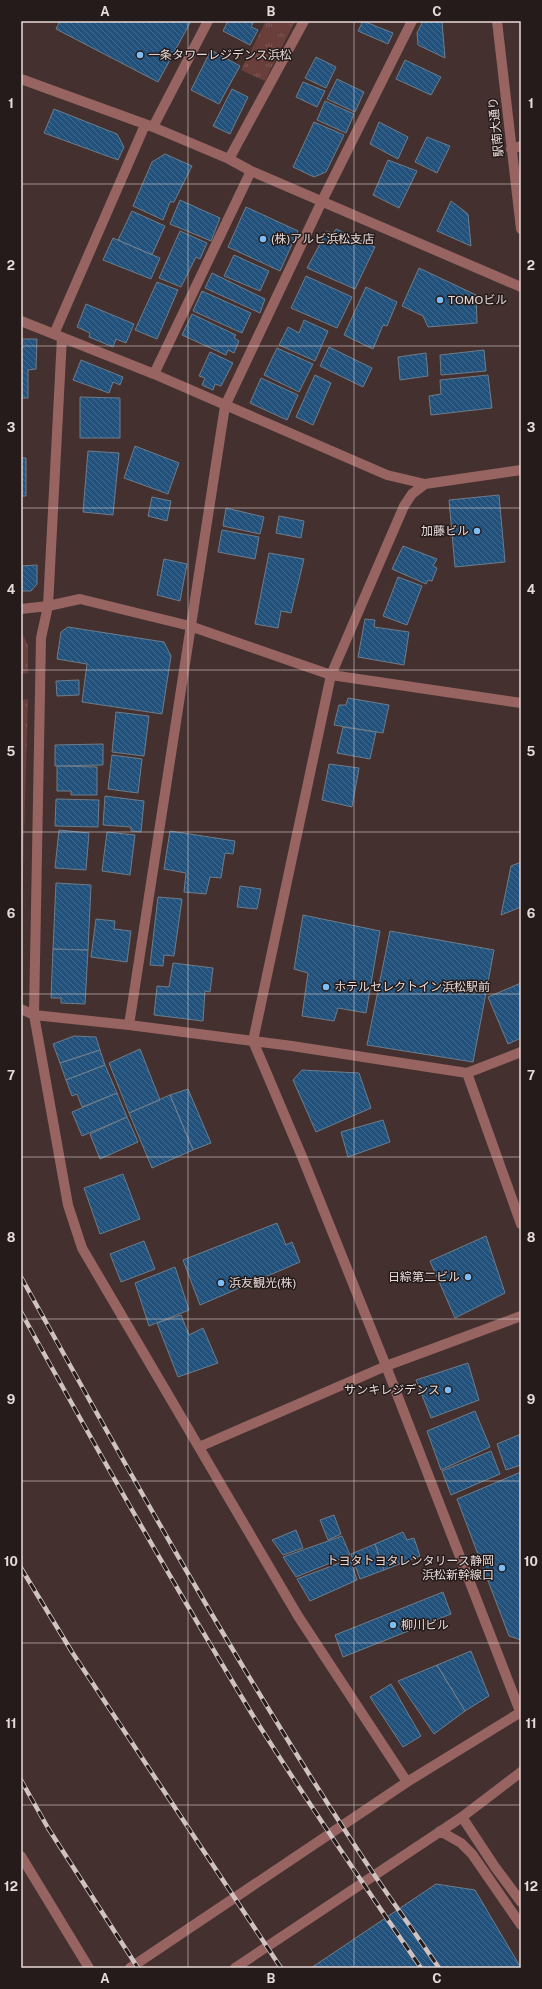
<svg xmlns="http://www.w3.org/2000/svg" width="542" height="1989" font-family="'Public Sans','Noto Sans JP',sans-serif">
  <defs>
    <pattern id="park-tufts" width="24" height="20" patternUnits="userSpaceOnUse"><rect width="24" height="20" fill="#693e3b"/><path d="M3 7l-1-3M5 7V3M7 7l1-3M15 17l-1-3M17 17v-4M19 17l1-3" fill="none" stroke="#7e5957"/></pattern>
    <pattern id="building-back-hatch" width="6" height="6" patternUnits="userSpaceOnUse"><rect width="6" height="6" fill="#22527c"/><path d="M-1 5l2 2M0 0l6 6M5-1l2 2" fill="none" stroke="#426a8e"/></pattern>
  </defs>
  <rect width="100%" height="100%" fill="#44312f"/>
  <path fill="url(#park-tufts)" d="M266,21h29l-30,60 -24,-11z
    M21,631l7,14v28l-7,1z
    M28,699l-7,240v-239z"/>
  <path fill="url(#building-back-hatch)" stroke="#6d7c8a" d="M60,21h131l-33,61 -102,-53z
    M228,21h26l-3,6 7,3 -8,15 -27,-14z
    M363,21l30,12 -5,11 -30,-13z
    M423,21h19l3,37 -27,-13 -1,-12z
    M211,50l29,16 -21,38 -28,-14z
    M316,57l20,10 -10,21 -21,-10z
    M405,60l36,17 -10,18 -35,-16z
    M337,79l27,13 -9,20 -28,-13z
    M303,82l22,9 -8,16 -21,-10z
    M232,89l16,8 -18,37 -17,-8z
    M325,101l29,13 -8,19 -29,-13z
    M54,109l63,25 7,13 -6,13 -74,-27z
    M314,122l30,13 -18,37 -12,5 -21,-10z
    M379,122l29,15 -10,22 -28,-15z
    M427,137l23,9 -13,27 -22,-11z
    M165,154l27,12 -18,36h-4l-7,18 -30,-14 19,-44z
    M388,160l29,11 -18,37 -26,-13z
    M180,200l40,18 -9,23 -41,-17z
    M451,201l17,13 3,32 -34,-15z
    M246,207l52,24 -18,40 -52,-24z
    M132,211l33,15 -13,29 -34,-15z
    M336,229l39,18 -20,42 -48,-21 20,-37 6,3z
    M180,231l27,12 -7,16 -4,-2 -15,30 -22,-9z
    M113,238l47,20 -9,21 -48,-19z
    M234,255l35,16 -9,20 -36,-15z
    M419,268l57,27 1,28 -49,4 -5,-11 -21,-10z
    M212,273l53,26 -5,14 -55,-25z
    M306,276l46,21 -15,31 -46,-20z
    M157,282l21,8 -21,49 -22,-9z
    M366,287l31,15 -10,24 -4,-1 -10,24 -29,-14z
    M202,291l49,22 -9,20 -49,-22z
    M86,304l48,20 -8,19 -10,-4 -3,8 -24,-10 1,-4 -13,-6z
    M192,314l44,21 -2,3 5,3 -5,12 -6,-3 -2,5 -44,-20z
    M304,320l24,11 -13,30 -36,-16 9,-18 11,6z
    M21,339h16l-1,30 -8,1v28h-7z
    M329,347l43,21 -9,19 -43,-21z
    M277,348l36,16 -14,28 -35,-17z
    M484,350l2,21 -45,4 -1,-20z
    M210,352l23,11 -12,23 -6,-2 -2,6 -11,-5 3,-7 -6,-2z
    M426,353l2,23 -28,4 -2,-23z
    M81,360l42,17 -3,8 -7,-3 -4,11 -36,-13z
    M315,375l16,8 -18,42 -17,-8z
    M488,375l4,33 -61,7 -2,-19 12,-2 -1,-14z
    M261,378l37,17 -11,25 -37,-17z
    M80,397l40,1v40h-40z
    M135,446l44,17 -11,31 -44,-16z
    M88,451l31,2 -6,62 -30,-3z
    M21,458h5v38h-5z
    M499,495l6,67 -50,5 -6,-67z
    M152,497l19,4 -4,20 -19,-5z
    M226,508l38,9 -4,17 -37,-8z
    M279,516l25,5 -3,17 -25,-5z
    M222,530l37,7 -4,22 -37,-7z
    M403,546l34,13 -4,7 4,2 -5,13 -4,-1 -2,4 -34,-15z
    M269,553l35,6 -13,54 -10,-2 -3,17 -23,-4z
    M164,559l23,5 -7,37 -23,-6z
    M37,565v19l-6,7h-10v-25z
    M398,577l24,9 -15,39 -24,-9z
    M365,619l10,1 -1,7 35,5 -5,33 -46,-8z
    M68,627l96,15 7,14 -9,58 -80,-12 5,-38 -30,-5 4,-27z
    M79,680v15l-22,1 -1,-15z
    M348,698l41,7 -6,28 -49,-8 5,-20h7z
    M116,712l33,4 -5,40 -32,-4z
    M343,727l33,5 -6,27 -33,-6z
    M103,744v21l-48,1v-21z
    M112,755l30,4 -4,34 -30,-4z
    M329,764l30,4 -7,39 -30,-7z
    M57,766l40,1v28h-26v-4h-14z
    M105,796l39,5 -3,31 -10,-1v-4l-28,-2z
    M56,799l43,1 -1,27 -43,-1z
    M59,830l30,3 -3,37 -31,-2z
    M170,831l65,10 -2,13 -8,-1 -4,25 -11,-1 -4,17 -22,-2 2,-19 -22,-4z
    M107,832l28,3 -5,40 -28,-4z
    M521,862v45l-20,8 10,-49z
    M56,883l35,2 -3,65 -35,-1z
    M240,886l21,3 -4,20 -20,-2z
    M158,897l24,2 -8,57 -10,-1 -1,11 -13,-1z
    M303,915l77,16 -14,82 -28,-5 -4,13 -32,-5 6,-43 -14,-4z
    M96,919l19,2 -1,8 17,2 -4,31 -36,-5z
    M390,931l104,19 -21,112 -106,-17z
    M53,949l35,1 -3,54 -24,-1v-5h-10z
    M173,963l40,5 -3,24 -5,-1 -2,30 -49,-6 3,-29 12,1z
    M521,983v55l-13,6 -20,-47z
    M74,1036l22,1 4,13 -40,13 -7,-19z
    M140,1049l20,51 -31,13 -20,-50z
    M100,1050l5,15 -39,15 -6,-17z
    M105,1065l12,28 -35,14 -5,-13 -5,2 -6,-16z
    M302,1070l57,3 12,35 -55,24 -23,-52z
    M188,1089l23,54 -18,7 -23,-55z
    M117,1093l10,24 -45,19 -10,-24z
    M170,1095l23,55 -41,18 -23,-55z
    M127,1117l11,25 -38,17 -10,-25z
    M383,1120l7,22 -42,15 -7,-25z
    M123,1174l17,45 -40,15 -16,-46z
    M277,1223l9,22 6,-3 8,20 -100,43 -17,-45z
    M486,1236l19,57 -50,25 -25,-57z
    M144,1241l11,28 -34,13 -11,-28z
    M175,1267l14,43 -40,16 -14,-43z
    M181,1315l8,20 14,-7 15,35 -40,14 -21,-54z
    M468,1363l11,37 -48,18 -15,-38z
    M475,1411l15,36 -49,23 -14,-39z
    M521,1434v31l-15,5 -9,-26z
    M491,1451l9,23 -49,21 -9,-24z
    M521,1472v168l-12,-4 -52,-137z
    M334,1515l7,19 -13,6 -8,-20z
    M296,1530l7,18 -20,7 -11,-15z
    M403,1532l4,8 7,-2 6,18 -36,14 -9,-26z
    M342,1536l8,19 -54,22 -13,-20z
    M375,1544l9,26 -24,9 -9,-25z
    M350,1559l7,21 -47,21 -13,-22z
    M443,1592l8,22 -108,43 -8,-22z
    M471,1651l18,45 -24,15 -28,-46z
    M437,1665l28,46 -31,23 -36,-53z
    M391,1684l30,52 -18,11 -33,-50z
    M436,1884l39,6 46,78h-210z"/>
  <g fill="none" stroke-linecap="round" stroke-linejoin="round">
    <path stroke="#976461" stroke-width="10" d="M497,21l24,208
      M21,79l132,48 76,32 22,12 270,116
      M153,127l55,-106
      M511,149l10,-3
      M229,159l75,-138
      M21,321l133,53 233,101 38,9 96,-14
      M54,334l91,-209
      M62,337l-14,269 -7,32 -7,377 34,190 14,43 216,368 109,166
      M154,374l97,-203
      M425,484l-13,10 -8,12 -73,169 -78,366 50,118 83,207 135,348
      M21,609l27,-3 32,-7 110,27 141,49 190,28
      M21,1009l13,6 95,10 163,21 175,27 54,-21
      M129,1025l96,-619 97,-205 90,-180
      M467,1073l54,151
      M199,1447l187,-81 135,-50
      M462,1817l33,50 26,35
      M440,1831l21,12 11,11 49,71
      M21,1856l68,112
      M130,1968l277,-186 114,-70
      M235,1968l227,-151 59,-45"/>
    <defs>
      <path id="rail" d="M21,1277c108,195 217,391 340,578 25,38 52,75 78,113
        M21,1312c75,136 151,270 231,402 54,86 111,170 169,254
        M21,1568l51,84 209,316
        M21,1780l27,48 90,140"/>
    </defs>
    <use href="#rail" stroke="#d0c2c1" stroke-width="4.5"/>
    <use href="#rail" stroke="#241b1a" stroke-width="3" stroke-dasharray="9" stroke-linecap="butt"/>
  </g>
  <path fill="none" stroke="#e7dad9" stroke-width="1" stroke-opacity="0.55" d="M188,21v1947M354,21v1947M21,184h500M21,346h500M21,508h500M21,670h500M21,832h500M21,994h500M21,1157h500M21,1319h500M21,1481h500M21,1643h500M21,1805h500"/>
  <g fill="#7dbef9" stroke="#241b1a" stroke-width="1.5">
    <circle cx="140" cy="55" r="4"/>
    <circle cx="263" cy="239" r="4"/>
    <circle cx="440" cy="300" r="4"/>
    <circle cx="477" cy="531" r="4"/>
    <circle cx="326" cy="987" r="4"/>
    <circle cx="468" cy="1277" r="4"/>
    <circle cx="221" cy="1283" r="4"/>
    <circle cx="448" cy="1390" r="4"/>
    <circle cx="502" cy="1568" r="4"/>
    <circle cx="393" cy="1625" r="4"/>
  </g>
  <g text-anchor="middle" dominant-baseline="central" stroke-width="3" stroke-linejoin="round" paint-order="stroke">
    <g font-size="12" fill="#e7dad9" stroke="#241b1a" text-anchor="start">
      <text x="148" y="55">一条タワーレジデンス浜松</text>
      <text x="271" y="239">(株)アルビ浜松支店</text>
      <text x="448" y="300">TOMOビル</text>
      <text x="469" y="531" text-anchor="end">加藤ビル</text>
      <text x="334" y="987">ホテルセレクトイン浜松駅前</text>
      <text x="460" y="1277" text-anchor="end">日綜第二ビル</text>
      <text x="229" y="1283">浜友観光(株)</text>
      <text x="440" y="1390" text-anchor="end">サンキレジデンス</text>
      <text x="494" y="1561" text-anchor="end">トヨタトヨタレンタリース静岡<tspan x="494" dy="14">浜松新幹線口</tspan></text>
      <text x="401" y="1625">柳川ビル</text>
    </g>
    <g font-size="12" fill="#e7dad9" stroke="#241b1a">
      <text transform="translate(496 127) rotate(-96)">駅南大通り</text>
    </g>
  </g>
  <rect width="542" height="1989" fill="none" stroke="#241b1a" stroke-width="44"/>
  <rect x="22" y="22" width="498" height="1945" fill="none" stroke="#e7dad9" stroke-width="1.5"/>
  <g font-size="13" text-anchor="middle" font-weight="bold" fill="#e7dad9">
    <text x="105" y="16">A</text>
    <text x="271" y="16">B</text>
    <text x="437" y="16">C</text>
    <text x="11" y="108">1</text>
    <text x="531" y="108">1</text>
    <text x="11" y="270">2</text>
    <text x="531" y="270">2</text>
    <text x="11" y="432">3</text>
    <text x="531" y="432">3</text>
    <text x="11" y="594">4</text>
    <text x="531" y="594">4</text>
    <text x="11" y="756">5</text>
    <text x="531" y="756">5</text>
    <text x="11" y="918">6</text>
    <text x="531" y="918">6</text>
    <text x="11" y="1080">7</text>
    <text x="531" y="1080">7</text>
    <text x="11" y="1242">8</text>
    <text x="531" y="1242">8</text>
    <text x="11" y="1404">9</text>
    <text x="531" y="1404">9</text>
    <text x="11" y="1566">10</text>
    <text x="531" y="1566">10</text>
    <text x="11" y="1728">11</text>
    <text x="531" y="1728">11</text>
    <text x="11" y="1891">12</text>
    <text x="531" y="1891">12</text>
    <text x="105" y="1983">A</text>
    <text x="271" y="1983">B</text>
    <text x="437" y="1983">C</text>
  </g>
</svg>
